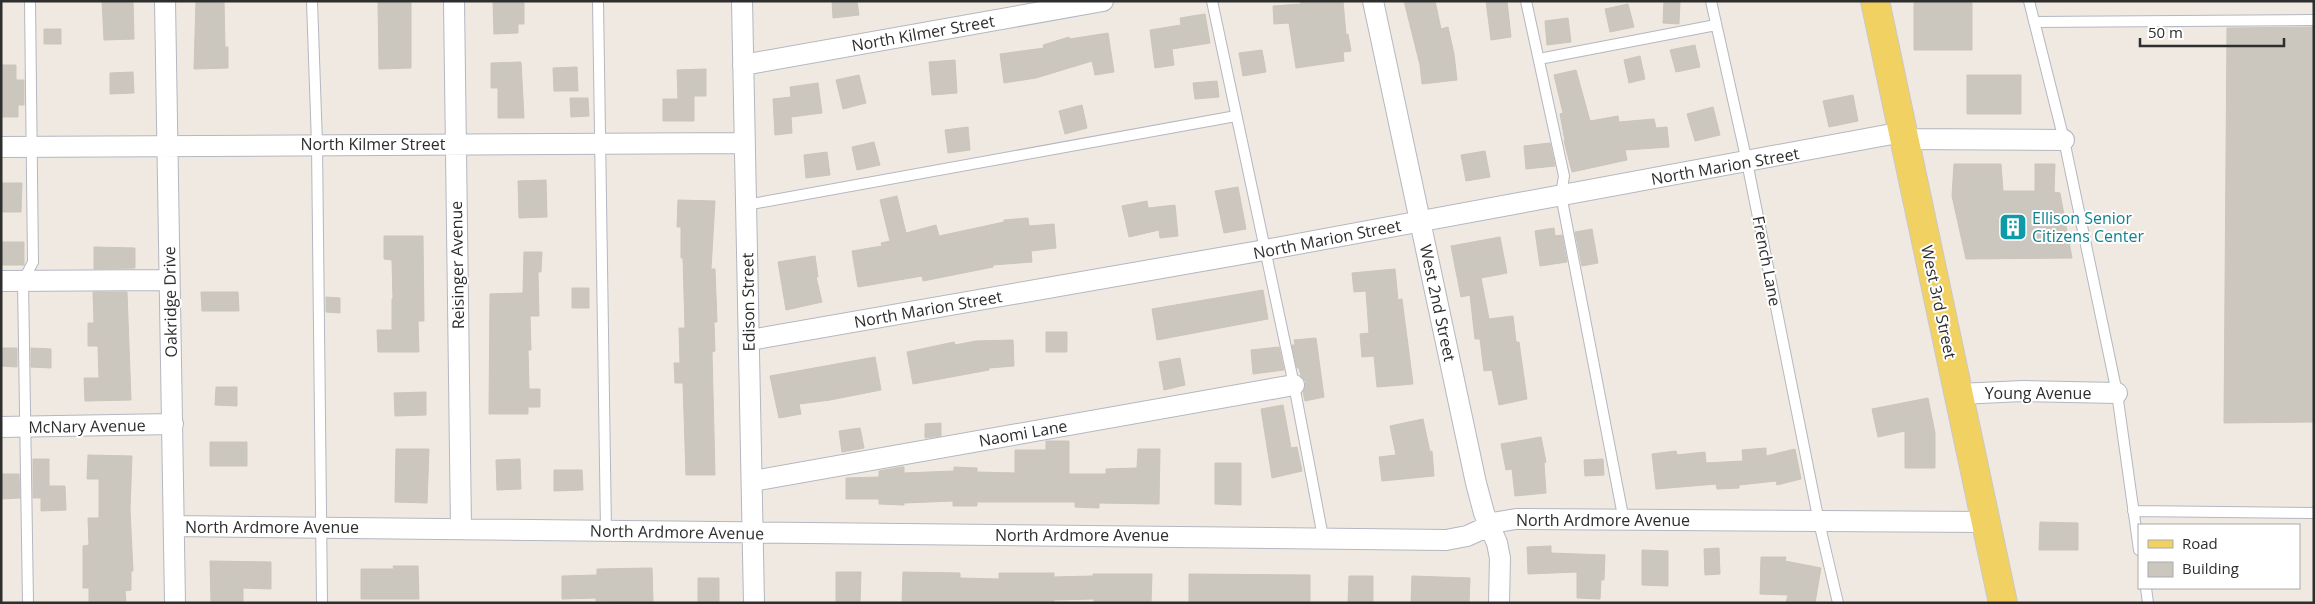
<svg xmlns="http://www.w3.org/2000/svg" width="2315" height="604" font-family="'Open Sans',sans-serif">
  <rect width="100%" height="100%" fill="#efe9e1"/>
  <path fill="#cbc7bf" stroke="#cbc5ba" d="M102,1h31l1,38 -30,1z
    M196,1h28l1,46h3v21l-34,1z
    M378,1h33v67l-32,1z
    M493,1h31v23h-6v9l-24,1z
    M832,1h25l2,14 -26,3z
    M1300,1h43l3,34 2,-1 3,17 -8,1 1,9 -48,7 -7,-45 -15,1 -1,-18 28,-2z
    M1404,1h31l6,28 7,-2 6,27 3,26 -35,4 -2,-19z
    M1486,1h21l4,36 -20,3z
    M1664,1h16l-1,23 -16,-1z
    M1914,1h58v49h-58z
    M1628,4l6,23 -24,5 -5,-23z
    M1205,14l5,29 -38,6 2,16 -19,3 -5,-38 31,-5 -1,-7z
    M1568,18l3,24 -24,3 -2,-24z
    M2314,27v395l-90,1 3,-395z
    M44,29h17v15h-17z
    M1108,33l6,39 -19,3 -3,-14 -56,17 -32,5 -4,-29 44,-6 -1,-3 26,-8 1,2z
    M1695,45l5,22 -24,5 -6,-22z
    M1262,50l4,22 -23,4 -4,-23z
    M1640,56l5,23 -16,4 -5,-23z
    M955,60l2,33 -25,2 -3,-33z
    M521,62l3,56h-26v-30h-7v-25z
    M1,65h15v15h8v25h-6v12h-17z
    M577,67l1,24h-24l-1,-23z
    M706,69v27h-12v25h-31v-22h15l-1,-29z
    M1576,70l14,51 28,-5 1,6 35,-3 2,9 11,-1 2,20 -44,3 2,10 -55,12 -8,-31h1l-5,-27 3,-1 -9,-38z
    M133,72l1,21 -24,1v-21z
    M859,75l7,28 -23,6 -7,-29z
    M1967,75h54v39h-54z
    M1217,81l2,16 -24,2 -2,-16z
    M818,83l4,30 -31,4 1,16 -17,2 -2,-36 18,-2 -1,-10z
    M1853,95l5,26 -29,6 -6,-26z
    M570,98h18l1,18 -18,1z
    M1082,105l5,23 -22,6 -6,-23z
    M1713,107l7,28 -25,6 -8,-27z
    M968,127l2,23 -22,3 -3,-23z
    M874,142l6,23 -23,5 -5,-23z
    M1550,143l5,23 -29,3 -2,-23z
    M1485,151l5,26 -24,4 -5,-26z
    M827,152l3,23 -24,3 -2,-23z
    M1954,164h47l2,27h32v-27h20l-1,28 6,1 12,65 -106,1 -14,-63z
    M546,180l1,37 -28,1 -1,-37z
    M1,183h21l-1,29h-20z
    M1238,187l8,42 -22,4 -9,-42z
    M897,196l9,37 30,-8 3,11 65,-14v-2l24,-2 1,8 25,-2 2,24 -25,3 1,11 -39,3v2l-70,14 -1,-5 -64,11 -6,-36 30,-5 -1,-3 9,-2 -10,-41z
    M678,200l37,1 -4,68h4l2,53h-3l1,29 -3,1 3,123h-29l-3,-92h-8l-1,-20h6l-1,-35h6l-2,-70h-2v-31h-4z
    M1147,201l1,7 27,-3 3,31 -18,2 -1,-8 -30,7 -7,-31z
    M1554,228l1,8 7,-1 5,27 -27,4 -5,-35z
    M1592,229l6,34 -16,3 -7,-34z
    M384,236h39l1,85h-6l1,31h-41l-1,-22h15v-31h1l-1,-39 -8,-1z
    M1500,237l7,36 -26,5 8,41 24,-3 3,26h3l8,57 -28,6 -7,-35 -8,1 -4,-32h-5l-5,-44 -9,2 -10,-51z
    M2,242h22v23h-22z
    M94,247l41,1v20l-41,1z
    M524,252h18l-1,20h-3l1,44h-9l1,34h-3l1,39h11v18h-12v7h-39l1,-120 33,-1z
    M815,256l3,21h-2l6,25 -36,8 -8,-48z
    M1395,269l3,31 4,-1 11,85 -36,3 -3,-31 -12,1 -2,-23 9,-1 -3,-42 -12,1 -2,-19z
    M572,288h17v20h-17z
    M1263,290l5,29 -111,21 -5,-31z
    M93,292h34l4,108 -46,1 -1,-23h15l-1,-32h-10v-23h6z
    M201,292h37l1,19h-37z
    M326,297l14,1v15l-14,-1z
    M1046,332h21v20h-21z
    M1316,338l8,59 -19,4 -2,-9 3,-10 -5,-6 -2,-8h-2l-5,-23h3l-1,-5z
    M1013,340l1,26 -25,2v2l-76,14 -6,-32 47,-10 1,3 21,-4z
    M1279,347l5,23 -31,4 -2,-24z
    M1,348h16v19l-16,-1z
    M31,348l20,1v19l-20,-1z
    M875,357l6,33 -51,10 -31,4 2,10 -22,4 -9,-42z
    M1180,358l5,27 -21,5 -5,-28z
    M216,387h21v19l-22,-1z
    M426,392v23l-31,1 -1,-23z
    M1928,398l7,35v35h-30v-37l-27,6 -6,-28z
    M1283,405l8,43 6,-1 5,24 -30,7 -11,-69z
    M1423,419l7,33 2,-1 2,25 -52,5 -3,-24 17,-2 -6,-29z
    M941,423v13l-16,2v-14z
    M860,428l4,20 -22,4 -3,-21z
    M1541,437l5,25 -2,1 2,30 -31,3 -3,-27 -6,1 -5,-26z
    M1046,441h23v33h37v-5l31,-1 1,-19h22l-1,55 -60,-1v5l-24,-1v-5h-98v4h-24v-5l-49,2v2l-25,-1v-5h-33v-21l33,-1v-6l22,-4h3v6l50,-2v-4l23,1v4l38,1v-23h31z
    M210,442h37v24h-37z
    M1766,448v8l29,-7 6,30 -24,6 -1,-4 -37,4v3l-22,1 -1,-5 -60,5 -4,-35 24,-3 1,4 28,-3 1,11 37,-2 -1,-11z
    M396,449h33l-2,54 -32,-1z
    M88,455l44,1 -2,53 3,62h-2v19l-6,1 1,10 -37,1v-14h-6v-42l6,-1 -1,-27h11v-39h-12z
    M33,459h16v27h16l1,24 -25,1v-13h-8z
    M520,459l1,30 -24,1 -1,-30z
    M1603,459l1,16 -19,1 -1,-16z
    M1215,463h26v42l-26,-1z
    M554,470h28l1,20 -29,1z
    M1,474h18l1,24 -19,1z
    M2040,522l38,1v27h-39z
    M1551,546v7l54,2 -1,25h-3l-1,19 -23,-1v-26l-49,2 -1,-27z
    M1719,548l1,26 -15,1 -1,-26z
    M1642,550l26,1v35l-26,-1z
    M1761,557h25l-1,4 36,7 -6,35h-29l2,-8 -28,-1z
    M210,561l61,1v27l-28,-1v15h-32z
    M393,566h25l1,33h-58v-30h33z
    M652,568l1,34 -57,-1v-3l-34,1v-23l35,-1v-6z
    M836,572h25l-1,31h-24z
    M903,572l57,1v5l39,1v-6h55v4l39,-1v-2h59l-1,29h-57v-4l-40,1v2l-152,1z
    M1189,574l121,1v28h-121z
    M1349,576h24v27h-25z
    M1412,576l58,2 -1,25h-58z
    M698,578h21v25h-21z"/>
  <g fill="none" stroke-linecap="round" stroke-linejoin="round">
    <defs>
      <path id="lane" d="M312,1l5,143 5,459
        M598,1l8,530
        M1212,1l82,384 29,152
        M1526,1l38,175 -3,19 63,326
        M1711,1l36,161 72,360 19,81
        M2029,1l35,139 53,253 22,157
        M2034,22l280,-2
        M1539,59l177,-34
        M746,205l490,-89
        M2133,511l181,2
        M2146,588l2,15
        M28,603l-5,-322 10,-19 -3,-261"/>
      <path id="street" d="M165,1l10,602
        M454,1l7,527
        M742,1l12,602
        M1373,1l103,482 8,30 13,30 3,15 -1,45
        M743,65l360,-64
        M1904,139l160,1
        M1,147l743,-4
        M1,281l167,-1
        M750,340l515,-90 638,-118
        M1959,394l64,-3 94,2
        M1,427l172,-3
        M753,481l541,-96
        M174,526l1272,14 21,-4 31,-14 18,-3 470,3"/>
      <path id="primary" d="M1875,1l128,602"/>
    </defs>
    <use href="#lane" stroke="#b4b7c1" stroke-width="12"/>
    <use href="#street" stroke="#b4b7c1" stroke-width="22"/>
    <use href="#primary" stroke="#c9c9c9" stroke-width="30"/>
    <use href="#lane" stroke="#fff" stroke-width="10"/>
    <use href="#street" stroke="#fff" stroke-width="20"/>
    <use href="#primary" stroke="#f2d163" stroke-width="28"/>
  </g>
  <defs>
    <symbol id="building-square" viewBox="-11 -11 22 22"><rect x="-9" y="-9" width="18" height="18" rx="4" fill="#0f9aa8" stroke="#fff"/><path d="M-4-6H4V6H1V3H-1V6H-4ZM-2.5-4.3h1.7v1.8h-1.7ZM.8-4.3h1.7v1.8H.8ZM-2.5-1h1.7V.8h-1.7ZM.8-1h1.7V.8H.8Z" fill="#fff"/></symbol>
  </defs>
  <g fill-rule="evenodd">
    <use href="#building-square" x="1997" y="211" width="32" height="32"/>
  </g>
  <g text-anchor="middle" dominant-baseline="central" stroke-width="4" stroke-linejoin="round" paint-order="stroke">
    <g font-size="16" fill="#2e2e2e" stroke="#fff">
      <text transform="translate(923 33) rotate(-10)">North Kilmer Street</text>
      <text x="373" y="144">North Kilmer Street</text>
      <text transform="translate(1725 166) rotate(-10)">North Marion Street</text>
      <text transform="translate(1327 239) rotate(-11)">North Marion Street</text>
      <text transform="translate(1767 261) rotate(79)">French Lane</text>
      <text transform="translate(457 265) rotate(-91)">Reisinger Avenue</text>
      <text transform="translate(170 302) rotate(-91)">Oakridge Drive</text>
      <text transform="translate(748 302) rotate(-91)">Edison Street</text>
      <text transform="translate(1939 302) rotate(78)">West 3rd Street</text>
      <text transform="translate(1438 303) rotate(78)">West 2nd Street</text>
      <text transform="translate(928 309) rotate(-10)">North Marion Street</text>
      <text x="2038" y="393">Young Avenue</text>
      <text transform="translate(87 426) rotate(-1)">McNary Avenue</text>
      <text transform="translate(1023 433) rotate(-10)">Naomi Lane</text>
      <text x="1603" y="520">North Ardmore Avenue</text>
      <text x="272" y="527">North Ardmore Avenue</text>
      <text transform="translate(677 532) rotate(1)">North Ardmore Avenue</text>
      <text x="1082" y="535">North Ardmore Avenue</text>
    </g>
    <g font-size="16" fill="#0d838f" stroke="#fff" text-anchor="start">
      <text x="2032" y="218">Ellison Senior<tspan x="2032" dy="18">Citizens Center</tspan></text>
    </g>
  </g>
  <rect width="2315" height="604" fill="none" stroke="#2e2e2e" stroke-width="5"/>
  <rect x="2138" y="524" width="162" height="65" fill="#ffffff" stroke="#ababab"/>
  <rect x="2148" y="540" width="25" height="8" fill="#f2d163" stroke="#ababab"/>
  <text x="2182" y="549" font-size="15" fill="#2e2e2e">Road</text>
  <rect x="2148" y="562" width="25" height="15" fill="#cbc7bf" stroke="#ababab"/>
  <text x="2182" y="574" font-size="15" fill="#2e2e2e">Building</text>
  <path d="M2140 38v8h144v-8" fill="none" stroke="#2e2e2e" stroke-width="2.5"/>
  <text x="2148" y="38" font-size="15" fill="#2e2e2e" stroke="#ffffff" stroke-width="4" paint-order="stroke">50 m</text>
</svg>
